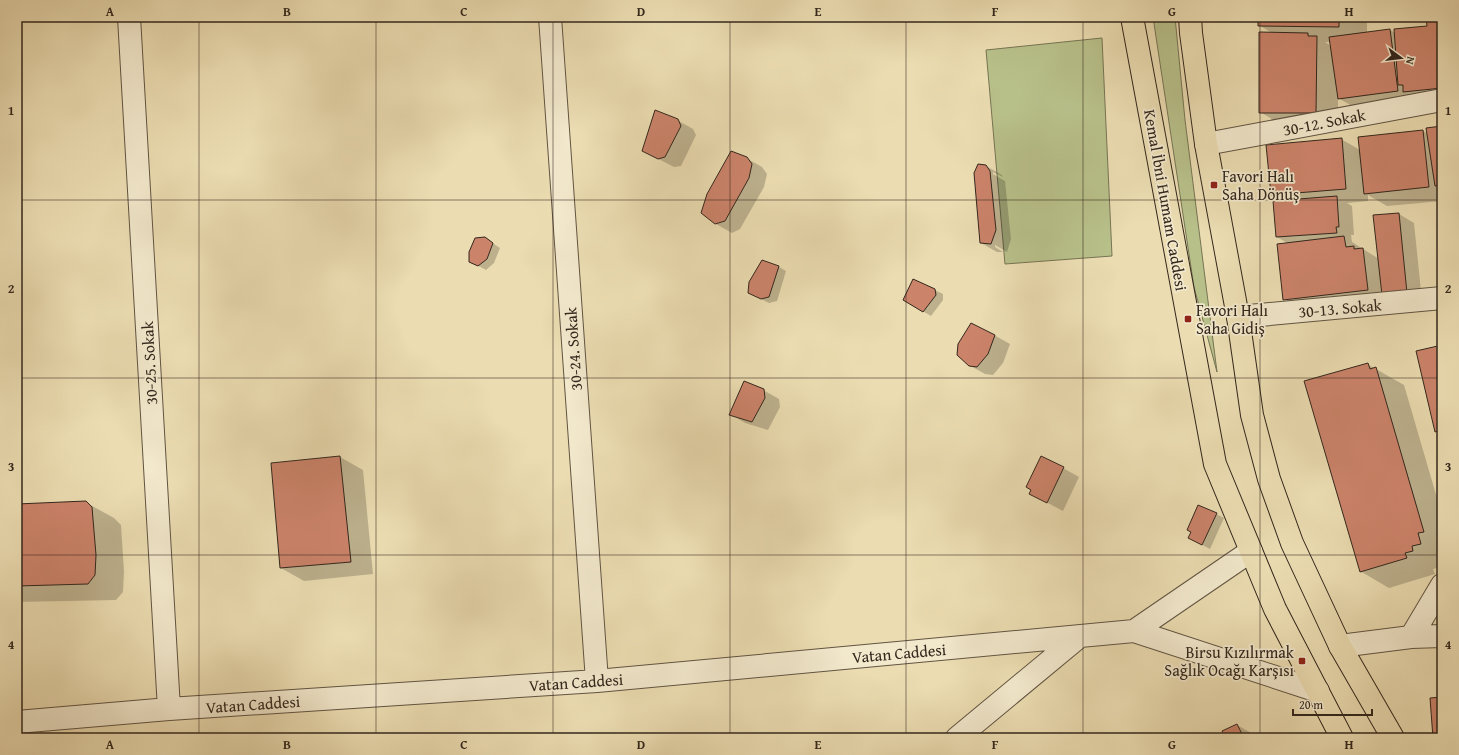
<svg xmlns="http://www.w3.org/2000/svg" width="1459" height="755" font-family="'Gentium Book Plus',serif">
  <rect width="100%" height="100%" fill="#ebdcb1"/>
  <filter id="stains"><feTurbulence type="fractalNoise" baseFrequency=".005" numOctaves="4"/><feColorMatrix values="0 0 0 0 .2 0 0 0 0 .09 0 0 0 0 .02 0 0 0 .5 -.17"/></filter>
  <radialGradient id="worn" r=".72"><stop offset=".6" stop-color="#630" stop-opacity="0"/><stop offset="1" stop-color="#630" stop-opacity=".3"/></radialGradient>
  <path fill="#b8c08a" stroke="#767454" d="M1153,17h22l10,103 32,252 -23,-85z
    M1102,38l10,218 -107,8 -19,-214z"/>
  <path fill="#0003" fill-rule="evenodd" d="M1259,17h108v16l23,-3 5,3 33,-6 -1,-10h15v86l-81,8 -23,-13v27h-56l-22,-13 12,-79 -13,-8zM1325,42h6v4z
    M677,120l16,9 3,6 -15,31 -7,1 -31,-16z
    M1442,127v74l-55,5 -19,-11v6l-21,2 5,3 2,29h-3l1,7 27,17 20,-45 15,9 8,78 -116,11 -22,-13 5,-55 -12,-7 6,-36 -11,-6 69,-56 19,11 63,-19 5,3z
    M746,158l16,9 5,7 -3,13 -24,42 -8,4 -16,-9z
    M986,166l16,9 1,2 -10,-5v2l12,7 6,58 -4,13 -12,-7v2l8,5h-6l-16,-9z
    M485,238l15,10 -6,15 -8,7 -16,-9z
    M779,267l7,4 -9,30 -8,2 -12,-6z
    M935,290l8,4v6l-12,16 -27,-16z
    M994,335l16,9 -7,19 -10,12 -8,-1 -16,-9z
    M1442,346v88l-6,-3z
    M1367,364l37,21 38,130 -1,52 -8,2 2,5 -46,14 -29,-17z
    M763,390l16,9 1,8 -12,23 -23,-7 -15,-9z
    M340,457l23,13 10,104 -69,7 -23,-13 -9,-104z
    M1063,468l16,9 -16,34 -17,-9z
    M85,502l29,16 7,7 3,47 -1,20 -7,8 -99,2v-97z
    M1216,514l8,4 -14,31 -21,-11z
    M1237,725l16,9 2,4h-29z"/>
  <path fill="#cb836a" stroke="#33271d" d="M1258,17h81v10l-81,-1z
    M1426,17h16v71l-39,4v-7h-5l-4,-56 33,-3z
    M1390,29l8,62 -60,8 -9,-62z
    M1259,32l49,1v3h9l-1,77h-57z
    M655,110l23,9 3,7 -16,31 -7,2 -16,-8z
    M1442,126v59l-7,1 -9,-58z
    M1423,130l6,57 -65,7 -6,-57z
    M1342,138l4,51 -75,6 -5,-50z
    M731,151l16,6 5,7 -3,14 -24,43 -10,3 -14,-11 6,-19z
    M978,164l8,1 4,6 6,59 -5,14 -11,-1 -6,-70z
    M1337,196l2,31h-3l1,6 -61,4 -3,-36z
    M1399,213l8,80 -25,2 -9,-80z
    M1344,236l2,11 8,-1v3l9,-1 5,42 -85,10 -6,-56z
    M485,237l8,6 -6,16 -9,7 -9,-4v-10l6,-14z
    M762,260l17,6 -10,31 -8,2 -13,-6 1,-11z
    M913,279l22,10 1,6 -13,17 -20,-12z
    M971,323l24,12 -7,19 -11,13 -8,-1 -12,-11 1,-11z
    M1442,345v85l-7,2 -19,-81z
    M1368,363l2,6 6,-2 48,165 -6,1 3,11 -9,2 1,5 -8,2 2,5 -47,14 -56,-191z
    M744,381l20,8 1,9 -13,24 -23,-7z
    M340,456l11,106 -71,6 -9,-105z
    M1041,456l23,11 -17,36 -18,-9 2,-4 -5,-3z
    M86,501l6,6 4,48 -1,20 -7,9 -71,2v-82z
    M1198,505l19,8 -15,32 -14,-7 3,-6 -4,-2z
    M1442,697v41h-9l-3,-40z
    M1237,724l7,14h-19l-3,-7z"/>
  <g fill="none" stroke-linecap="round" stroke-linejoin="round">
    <defs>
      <path id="minor" d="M129,17l40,692
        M550,17l47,664
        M1206,144l236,-44
        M1238,317l204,-19
        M1134,631l117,-80
        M1411,637l31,-52
        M1340,646l71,-9 31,-1
        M17,722l152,-13 428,-28 537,-50 184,60
        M957,738l123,-102"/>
      <path id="major" d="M1132,17l83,447 60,145 67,129
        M1190,17l1,16 15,111 32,173 14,98 17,64 23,64 48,103 53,92"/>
    </defs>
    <use href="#minor" stroke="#615442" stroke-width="24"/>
    <use href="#major" stroke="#33271d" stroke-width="24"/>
    <use href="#minor" stroke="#f2e8cc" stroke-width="22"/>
    <use href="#major" stroke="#ebdcb1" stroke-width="22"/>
  </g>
  <path fill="none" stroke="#33271d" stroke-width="1" stroke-opacity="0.55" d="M199,17v721M376,17v721M553,17v721M730,17v721M906,17v721M1083,17v721M1260,17v721M17,200h1425M17,378h1425M17,555h1425"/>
  <g fill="#8f2418" stroke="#f2e8cc" stroke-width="1.5">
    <rect x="1210" y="181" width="8" height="8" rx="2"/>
    <rect x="1184" y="315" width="8" height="8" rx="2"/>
    <rect x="1298" y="657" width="8" height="8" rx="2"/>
  </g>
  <g text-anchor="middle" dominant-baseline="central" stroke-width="3.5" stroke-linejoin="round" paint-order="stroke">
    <g font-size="16" fill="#33271d" stroke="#f2e8cc">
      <text transform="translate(1324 122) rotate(-11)">30-12. Sokak</text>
      <text transform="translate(1166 200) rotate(80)">Kemal İbni Humam Caddesi</text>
      <text transform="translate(1340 308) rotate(-5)">30-13. Sokak</text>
      <text transform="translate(573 349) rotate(-94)">30-24. Sokak</text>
      <text transform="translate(149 363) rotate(-93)">30-25. Sokak</text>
      <text transform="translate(899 653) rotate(-5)">Vatan Caddesi</text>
      <text transform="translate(576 682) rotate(-4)">Vatan Caddesi</text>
      <text transform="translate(253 704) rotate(-4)">Vatan Caddesi</text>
    </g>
    <g font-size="16" fill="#33271d" stroke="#f2e8cc" text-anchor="start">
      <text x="1222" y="176">Favori Halı<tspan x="1222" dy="18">Saha Dönüş</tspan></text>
      <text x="1196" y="310">Favori Halı<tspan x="1196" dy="18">Saha Gidiş</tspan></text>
      <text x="1294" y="652" text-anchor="end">Birsu Kızılırmak<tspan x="1294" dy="18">Sağlık Ocağı Karşısı</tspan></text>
    </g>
  </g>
  <rect width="1459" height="755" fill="none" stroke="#ebdcb1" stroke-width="44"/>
  <g transform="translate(1401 58) rotate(105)" stroke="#f2e8cc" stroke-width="3" paint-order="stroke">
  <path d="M0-3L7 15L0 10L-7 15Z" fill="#33271d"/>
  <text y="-6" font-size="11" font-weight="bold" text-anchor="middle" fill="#33271d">N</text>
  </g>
  <path d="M1293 709v6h79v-6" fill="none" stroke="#33271d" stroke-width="2"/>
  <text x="1299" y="709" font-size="12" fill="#33271d" stroke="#f2e8cc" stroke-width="3" paint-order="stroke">20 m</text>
  <rect x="22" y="22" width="1415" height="711" fill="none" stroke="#33271d" stroke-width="1.5"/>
  <g font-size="13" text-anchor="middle" font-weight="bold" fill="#33271d">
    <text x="110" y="16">A</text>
    <text x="287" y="16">B</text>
    <text x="464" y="16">C</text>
    <text x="641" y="16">D</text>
    <text x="818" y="16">E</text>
    <text x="995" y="16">F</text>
    <text x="1172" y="16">G</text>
    <text x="1349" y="16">H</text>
    <text x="11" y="115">1</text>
    <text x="1448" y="115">1</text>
    <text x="11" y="293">2</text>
    <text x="1448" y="293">2</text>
    <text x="11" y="471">3</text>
    <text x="1448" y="471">3</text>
    <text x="11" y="649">4</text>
    <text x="1448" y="649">4</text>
    <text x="110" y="749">A</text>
    <text x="287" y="749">B</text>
    <text x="464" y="749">C</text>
    <text x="641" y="749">D</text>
    <text x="818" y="749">E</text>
    <text x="995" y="749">F</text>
    <text x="1172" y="749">G</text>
    <text x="1349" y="749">H</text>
  </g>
  <rect width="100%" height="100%" filter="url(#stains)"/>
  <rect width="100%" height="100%" fill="url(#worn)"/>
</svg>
